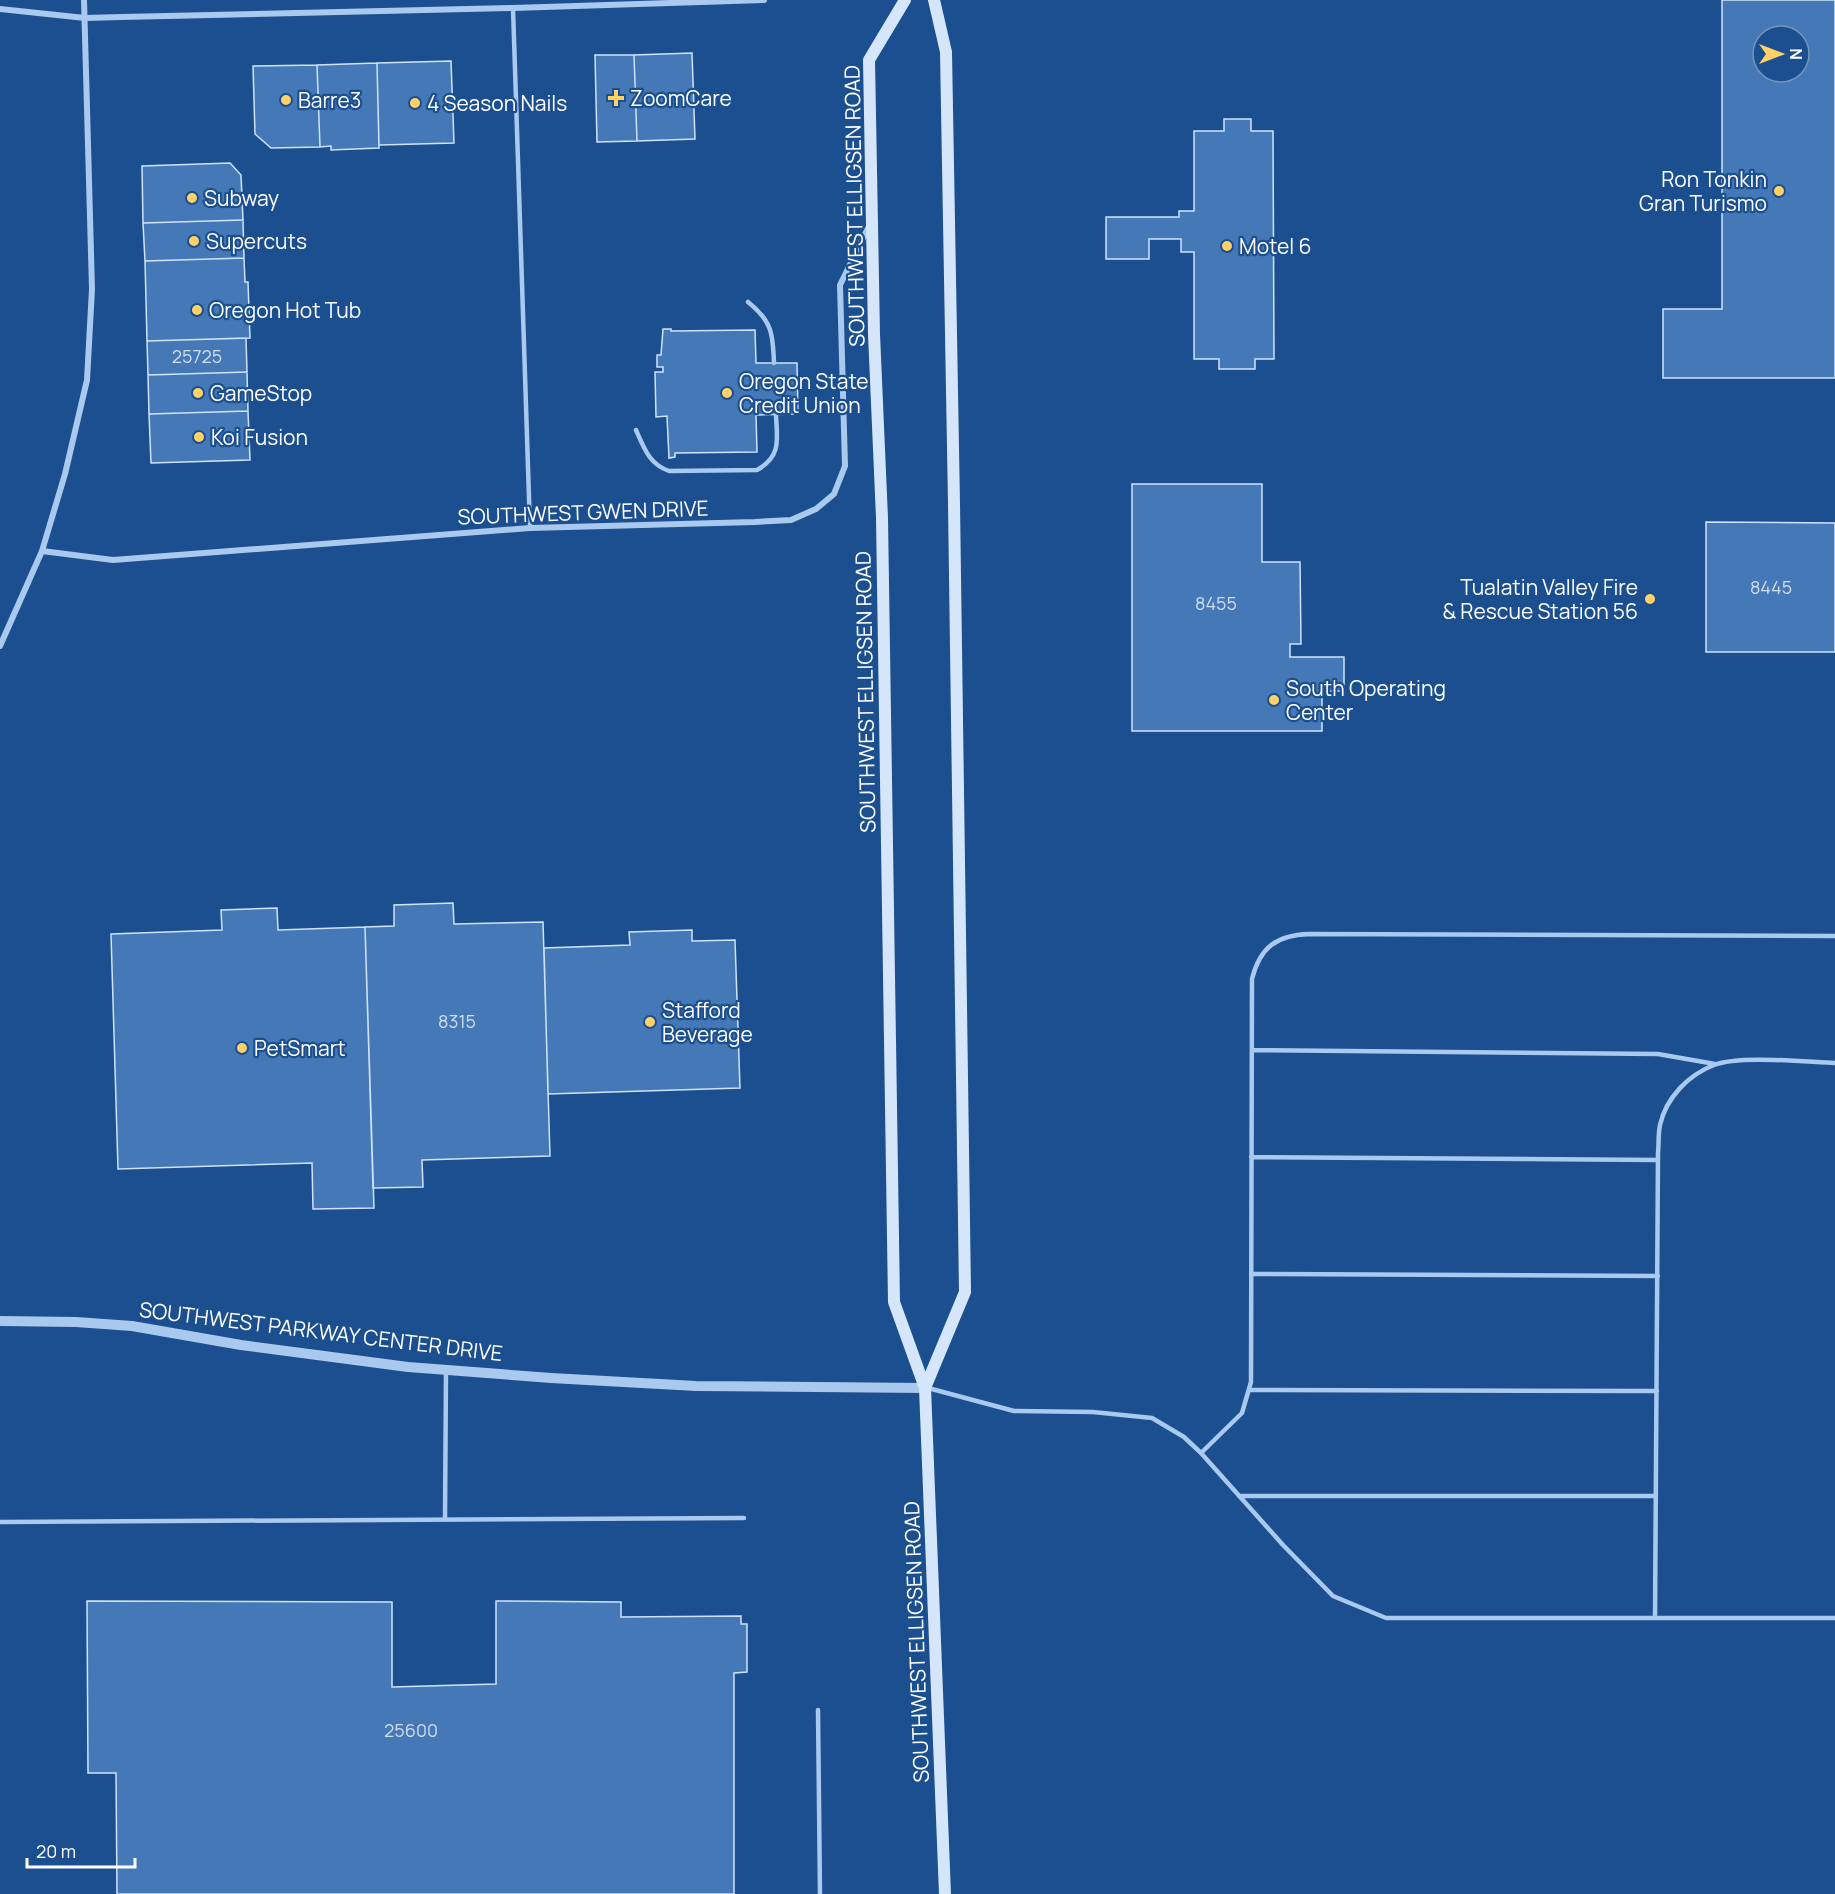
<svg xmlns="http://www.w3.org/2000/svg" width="1835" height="1894" font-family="Manrope,sans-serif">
  <rect width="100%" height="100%" fill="#1b4f8f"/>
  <path fill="#4478b7" stroke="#cfe3fa" stroke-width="1.5" fill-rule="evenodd" d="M1722,0h113v378h-172v-69h59zM1763,36h36v36h-36z
    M692,53l3,86 -58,2 -3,-86z
    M595,55h39l3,86 -40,1z
    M451,61l3,82 -75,2 -2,-82z
    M377,63l2,85 -48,2v-4l-11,1 -3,-82z
    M317,65l3,82 -49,1 -16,-14 -2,-68z
    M1224,119h27v12h22l1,228h-19v10h-36v-10h-25v-107h-13v-13h-32v20h-43v-42h73v-6h15v-80h30z
    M230,163l11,12 2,45 -100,3 -1,-57z
    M243,220l1,38 -99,3 -2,-38z
    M244,258l1,24h3l2,56 -103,3 -2,-80z
    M663,329h8v2l84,-1 1,33h41l1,51 -42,1 1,37 -82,1v4l-6,1 -2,-42 -11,1 -1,-45h8v-5h-6v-12h4z
    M246,338l1,34 -99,3 -1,-34z
    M247,372l1,39 -99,3 -1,-39z
    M248,411l2,49 -99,3 -2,-49z
    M1132,484h130v78h38l1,82h-11v13h54v34h-22v40h-190z
    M1706,522l129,1v129h-129z
    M453,903l1,21 89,-2 7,234 -128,4 1,27 -50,1 -8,-261 29,-1v-21z
    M277,908l1,22 87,-3 9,281 -61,1 -1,-46 -194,6 -7,-235 111,-4 -1,-20z
    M692,930v11l43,-1 5,148 -192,6 -4,-146 86,-3 -1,-13z
    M87,1601l305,1v85l104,-3v-83l125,1v15l120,-1v8h6v48l-13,1v221h-617l-1,-121h-28z"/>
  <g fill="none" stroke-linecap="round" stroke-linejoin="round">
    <path stroke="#a9c9ee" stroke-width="4.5" d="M513,8l17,520
      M748,302c24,19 25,32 26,61
      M636,430c8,18 13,34 33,41l88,-1c25,-14 20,-31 19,-55
      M1252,1050l406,4 57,10
      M1251,1157l407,3
      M1251,1274l407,2
      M928,1388l86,23 79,1 59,6 32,19 17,16 82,92 50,51 53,22h449
      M1249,1390l408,1
      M1201,1453l41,-40 9,-31 1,-403c8,-32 25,-44 57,-45l526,2
      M1239,1496h417
      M445,1519l1,-149
      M0,1522l744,-4
      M1655,1618l3,-465c1,-9 0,-19 2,-28 6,-27 28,-50 54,-60 25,-10 92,-3 121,-2
      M818,1710l2,184"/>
    <path stroke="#a9c9ee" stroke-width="6" d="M0,9l85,9 37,-1 391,-9 251,-8
      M42,551l71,9 417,-32 225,-6 36,-2 25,-11 18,-15 11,-28 -5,-181 29,-59
      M0,646l42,-95 23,-77 22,-94 5,-91 -8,-289"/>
    <path stroke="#a9c9ee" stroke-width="10" d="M0,1321l76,1 56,4 109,19 167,22 143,11 145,8 229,2"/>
    <path stroke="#d6e6fa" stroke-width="12" d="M905,0l-36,60 5,274 8,184 12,784 31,86 20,506
      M925,1388l40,-96 -11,-788 -8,-452 -12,-52"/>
  </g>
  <g fill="#ffd166" stroke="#1b4f8f" stroke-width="2">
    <path d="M613 89h6v6h6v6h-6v6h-6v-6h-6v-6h6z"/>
    <circle cx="286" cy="100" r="6"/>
    <circle cx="415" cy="103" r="6"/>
    <circle cx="1779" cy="191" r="6"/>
    <circle cx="192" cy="198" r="6"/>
    <circle cx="194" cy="241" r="6"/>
    <circle cx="1227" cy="246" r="6"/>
    <circle cx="197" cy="310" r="6"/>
    <circle cx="198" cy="393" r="6"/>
    <circle cx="727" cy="393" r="6"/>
    <circle cx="199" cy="437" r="6"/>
    <circle cx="1650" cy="599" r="6"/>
    <circle cx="1274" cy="700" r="6"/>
    <circle cx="650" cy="1022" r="6"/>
    <circle cx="242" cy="1048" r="6"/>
  </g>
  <g text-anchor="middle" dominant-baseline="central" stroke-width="4.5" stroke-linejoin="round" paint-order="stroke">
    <g font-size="18" fill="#d0dded">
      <text x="197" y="356">25725</text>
      <text x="1771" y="587">8445</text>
      <text x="1216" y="603">8455</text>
      <text x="457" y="1021">8315</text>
      <text x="411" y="1730">25600</text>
    </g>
    <g font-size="21" fill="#fff" stroke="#1b4f8f" text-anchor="start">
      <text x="630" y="98">ZoomCare</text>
      <text x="298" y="100">Barre3</text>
      <text x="427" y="103">4 Season Nails</text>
      <text x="1767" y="179" text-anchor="end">Ron Tonkin<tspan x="1767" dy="24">Gran Turismo</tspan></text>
      <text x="204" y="198">Subway</text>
      <text x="206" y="241">Supercuts</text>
      <text x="1239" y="246">Motel 6</text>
      <text x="209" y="310">Oregon Hot Tub</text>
      <text x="739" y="381">Oregon State<tspan x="739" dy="24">Credit Union</tspan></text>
      <text x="210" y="393">GameStop</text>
      <text x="211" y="437">Koi Fusion</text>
      <text x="1638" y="587" text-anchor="end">Tualatin Valley Fire<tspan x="1638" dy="24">&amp; Rescue Station 56</tspan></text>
      <text x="1286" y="688">South Operating<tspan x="1286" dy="24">Center</tspan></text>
      <text x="662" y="1010">Stafford<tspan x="662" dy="24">Beverage</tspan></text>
      <text x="254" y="1048">PetSmart</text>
    </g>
    <g font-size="21" fill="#fff" stroke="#1b4f8f">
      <text transform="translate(854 206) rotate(-91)">SOUTHWEST ELLIGSEN ROAD</text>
      <text transform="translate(583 512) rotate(-2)">SOUTHWEST GWEN DRIVE</text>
      <text transform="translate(865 692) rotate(-91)">SOUTHWEST ELLIGSEN ROAD</text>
      <text transform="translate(321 1331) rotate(7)">SOUTHWEST PARKWAY CENTER DRIVE</text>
      <text transform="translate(916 1642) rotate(-92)">SOUTHWEST ELLIGSEN ROAD</text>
    </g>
  </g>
  <g transform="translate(1781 54) rotate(90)"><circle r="28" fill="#1b4f8f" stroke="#7695bc" stroke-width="1.5"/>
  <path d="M0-4.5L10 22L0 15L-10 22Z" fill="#ffd166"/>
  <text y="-9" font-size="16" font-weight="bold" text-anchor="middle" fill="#ffffff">N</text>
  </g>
  <path d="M27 1858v9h108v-9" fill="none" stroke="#ffffff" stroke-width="3"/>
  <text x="36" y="1858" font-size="18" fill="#ffffff" stroke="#1b4f8f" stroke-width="4.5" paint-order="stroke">20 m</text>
</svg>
